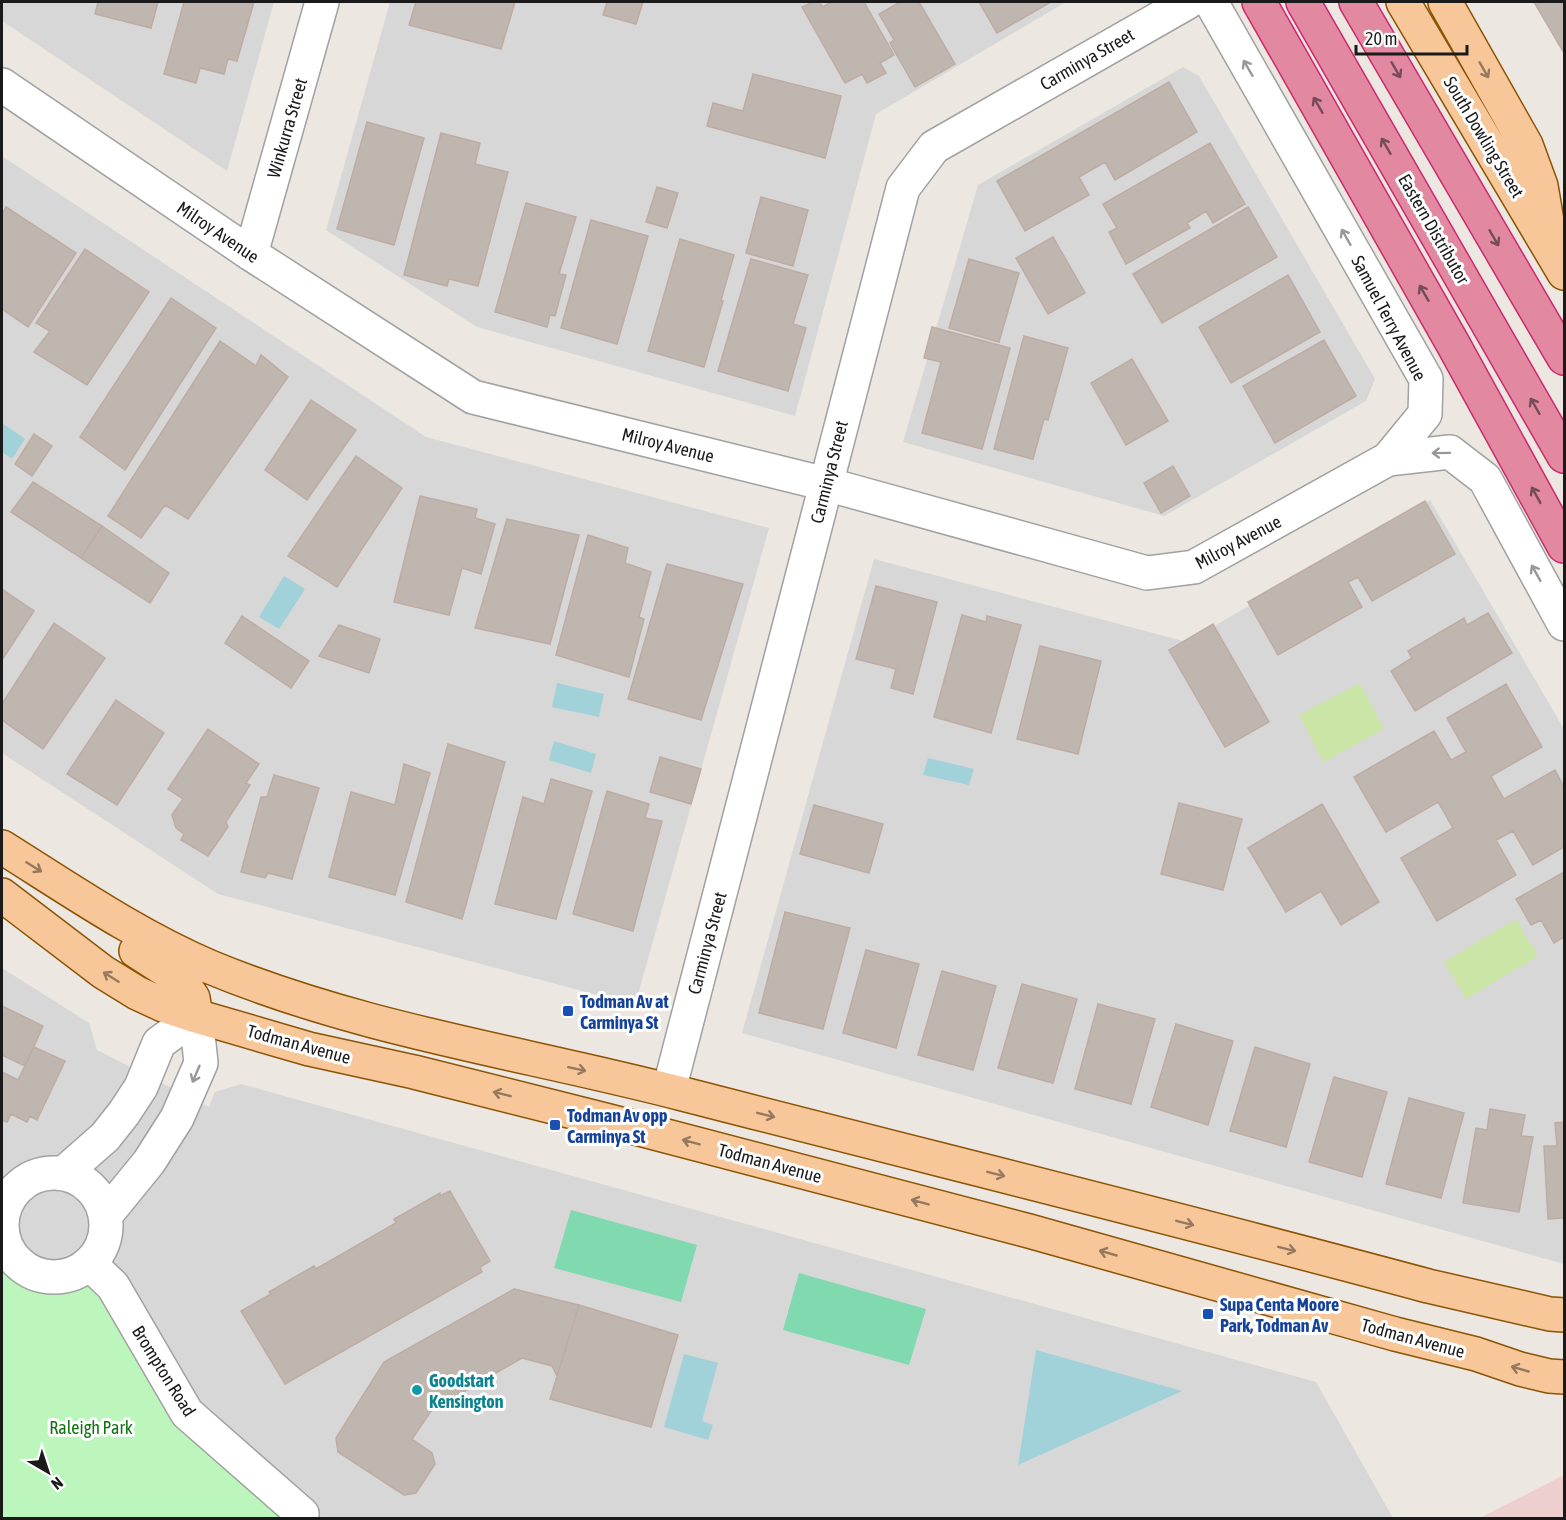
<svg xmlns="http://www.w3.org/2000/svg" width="1566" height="1520" font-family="'Asap Condensed',sans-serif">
  <rect width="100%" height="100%" fill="#ece7e0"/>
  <path fill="#d8d7d7" d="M2,2h272l-47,169 -225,-150z
    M390,2h676l-190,112 -81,302 -318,-89 -151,-97z
    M1183,67l16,9 176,303 -9,22 -202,115 -261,-74 75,-257z
    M2,156l424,281 343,91 -134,477 -417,-111 -216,-141z
    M1430,500l134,229v535l-822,-231 132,-474 313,83z
    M2,968l87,55 8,27 112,57 6,-15 26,-8 1075,298 77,136h-1391z"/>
  <path fill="#edcfd0" d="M1564,1475v43h-84z"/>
  <path fill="#cbe5a6" d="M1360,683l24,46 -61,33 -24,-47z
    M1516,919l22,37 -72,43 -22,-37z"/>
  <path fill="#bdf6bc" d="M2,1211l1,1c0,6 -1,13 -1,19 2,28 31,47 57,45 12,0 21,-7 30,-13l98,150 114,105h-299z"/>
  <path fill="#80d9af" d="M571,1210l126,35 -16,57 -127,-34z
    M799,1273l127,36 -17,56 -126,-35z"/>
  <path fill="#a1d1d9" d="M2,423l23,16 -13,20 -10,-7z
    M284,576l21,13 -26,40 -20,-12z
    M557,683l47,11 -5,23 -47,-10z
    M554,741l42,13 -5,19 -42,-13z
    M928,758l46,11 -5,16 -46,-10z
    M1036,1350l146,41 -164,74z
    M684,1354l34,9 -16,58 11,4 -5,15 -44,-13z"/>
  <path fill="#c0b6b0" stroke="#bdaca3" stroke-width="1.5" d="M98,2h60l-7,26 -56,-14z
    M184,2h70l-17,59 -9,-2 -4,15 -24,-6 -4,15 -32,-9z
    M416,2h99l-14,47 -92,-24z
    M607,2h36l-7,22 -33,-9z
    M813,2h6l4,5 8,-5h33l30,53 -14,8 6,10 -19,10 -5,-9 -17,9 -43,-76z
    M900,2h19l36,62 -40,23 -25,-44 4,-3 -15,-26z
    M979,2h72l-54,31z
    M1534,2h30v51z
    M753,74l88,22 -16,62 -118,-32 6,-23 30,8z
    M1169,82l28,50 -82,48 -10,-18 -26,15 10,18 -64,36 -28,-50z
    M367,122l57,16 -30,107 -57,-16z
    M441,133l39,10 -5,21 33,8 -30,114 -29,-7 -2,7 -43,-11z
    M1210,143l35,61 -32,19 -7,-12 -19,12 3,5 -64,36 -17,-32 8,-4 -14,-24z
    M657,187l21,6 -11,35 -21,-6z
    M761,197l47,13 -15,56 -47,-13z
    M526,203l50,14 -17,57 7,1 -11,41 -5,-1 -3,12 -52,-15z
    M6,207l70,46 -48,74 -26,-18v-95z
    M1248,207l29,50 -115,66 -29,-49z
    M591,220l57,16 -31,108 -56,-16z
    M1053,237l32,56 -37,21 -32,-56z
    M680,239l54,16 -13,45 2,1 -19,66 -56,-16z
    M85,249l64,43 -62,93 -53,-33 16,-21 -14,-8z
    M751,259l57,16 -15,49 13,4 -18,63 -70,-20z
    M969,259l50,14 -20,69 -50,-14z
    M1288,275l32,57 -89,51 -32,-56z
    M171,298l45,30 -91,142 -45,-33z
    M932,327l78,21 -28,101 -60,-16 19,-71 -17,-4z
    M1024,336l44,12 -20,72 -4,-1 -11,40 -39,-10z
    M1324,340l32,56 -81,47 -32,-57z
    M220,341l36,25 5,-11 27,22 -100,142 -23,-14 -24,33 -33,-22z
    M1132,359l36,62 -42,24 -35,-62z
    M311,400l45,30 -49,70 -42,-30z
    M34,434l18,12 -20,30 -17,-12z
    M356,456l46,32 -65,99 -49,-31z
    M1173,466l17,30 -29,17 -17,-30z
    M33,482l69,44 -21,32 -70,-46z
    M420,496l57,13 -2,9 20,6 -14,50 -19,-6 -13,47 -55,-13z
    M1425,501l30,53 -83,47 -14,-24 -10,5 14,25 -84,48 -30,-53z
    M507,519l72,16 -29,109 -75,-16z
    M102,526l67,47 -19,30 -69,-45z
    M588,535l40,13 -3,15 26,9 -12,45 5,2 -15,58 -73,-22z
    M667,564l76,20 -42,136 -73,-21z
    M876,586l61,16 -24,92 -22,-6 5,-19 -40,-10z
    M2,589l32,22 -32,49z
    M1488,613l24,40 -97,58 -24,-40 21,-13 -4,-7 56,-33 3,7z
    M962,615l24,7 1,-6 34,9 -30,108 -57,-16z
    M242,616l67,45 -18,27 -66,-45z
    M54,623l51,35 -62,91 -41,-29v-16z
    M1213,624l56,98 -44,25 -56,-97z
    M339,625l41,14 -11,34 -50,-17z
    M1040,646l61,15 -23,93 -61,-15z
    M1506,684l36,63 -51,29 13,23 51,-29 9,17v60l-31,18 -20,-34 -17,9 20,35 -79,46 -36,-63 52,-30 -15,-26 -52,30 -32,-55 80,-46 17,29 15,-8 -19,-34z
    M116,700l48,33 -47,72 -50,-31z
    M208,729l51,35 -13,19 4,2 -24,37 2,5 -20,29 -27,-16 3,-6 -8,-6 -4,-13 11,-16 -15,-10z
    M448,744l57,18 -43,157 -56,-17z
    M660,757l41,12 -10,35 -41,-12z
    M404,764l26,9 -35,122 -66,-18 22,-85 44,13z
    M274,775l45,13 -27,91 -24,-6 -3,5 -24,-6 20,-75h6z
    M551,779l41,12 -36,128 -61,-15 28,-107 21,7z
    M607,791l42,13 -4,14 17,3 -29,110 -60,-17z
    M1179,803l63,16 -19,71 -62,-16z
    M1322,804l57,98 -38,23 -20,-34 -35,21 -38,-64z
    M814,805l69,19 -14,49 -69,-19z
    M1564,872v65l-10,6 -13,-23 -10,5 -15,-26z
    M785,912l65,16 -27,101 -64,-16z
    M866,950l53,14 -23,84 -53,-15z
    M942,971l54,15 -23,84 -55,-15z
    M1022,984l55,15 -24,84 -55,-15z
    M1098,1004l57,15 -24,85 -56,-15z
    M2,1006l41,20 -18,40 -23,-11z
    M1176,1024l57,17 -25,84 -57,-18z
    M34,1047l31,14 -28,59 -7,-4 -3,6 -16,-8 -4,8 -5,-2v-48l16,8z
    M1255,1047l55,17 -24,83 -56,-16z
    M1334,1077l53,15 -25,85 -53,-15z
    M1409,1098l55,15 -23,85 -55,-14z
    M1490,1109l35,6 -4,21 12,1 -14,75 -56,-9 13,-75 11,2z
    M1564,1122v96l-16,1 -4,-73h13l-2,-23z
    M450,1191l40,70 -10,6 2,5 -197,112 -44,-73 30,-17 -2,-2 45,-26 2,3 80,-46 -2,-4 46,-26v3z
    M514,1289l65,16 -22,71 -5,-10 -30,-8 -91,53 -19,28 20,14 3,11 -19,29 -12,2 -66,-43 -2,-14 48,-76z
    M579,1305l99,30 -27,92 -101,-28z"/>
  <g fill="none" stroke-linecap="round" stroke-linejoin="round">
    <defs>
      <path id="minor" d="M2,85l249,169 222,143 353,87 321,89 47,-6 194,-108 37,-45 1,-35 -215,-377
        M251,254l71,-252
        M1388,459l62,-7 35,27 79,145
        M669,1090l234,-902 31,-41 254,-145
        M64,1173l41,-36 19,-24 17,-26 18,-44 37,-27
        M2 1225a52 52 0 1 1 104 0a52 52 0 1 1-104 0Z
        M105,1216l44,-54 28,-44 24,-55 -5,-47
        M89,1263l24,23 74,127 115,101 -1,4"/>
      <path id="major" d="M1403,2l161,271
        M1445,2l81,143 15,41 8,47
        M2,847c67,42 135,89 208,120 152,63 315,86 473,127 248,64 497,125 745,192l122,28 14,1
        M2,895l101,77 34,21 26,12 33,11 113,33 105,23 195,49 420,110 366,103 81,20 44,15 29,7 15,1
        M136,951l45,29 12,18 3,18"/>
      <path id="highway" d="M1259,2l194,342 111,202
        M1303,2l261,454
        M1356,2l208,356"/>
    </defs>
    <use href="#minor" stroke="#a1a1a1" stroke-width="36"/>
    <use href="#major" stroke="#8b5405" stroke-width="36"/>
    <use href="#highway" stroke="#cd296f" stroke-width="36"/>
    <use href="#minor" stroke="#fff" stroke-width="33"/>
    <use href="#major" stroke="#f8c799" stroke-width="33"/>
    <use href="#highway" stroke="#e289a1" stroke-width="33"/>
  </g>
  <defs><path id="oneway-shaft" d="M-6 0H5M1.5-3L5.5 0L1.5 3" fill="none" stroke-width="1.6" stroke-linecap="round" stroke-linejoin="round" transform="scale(1.5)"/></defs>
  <g stroke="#989898">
    <use href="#oneway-shaft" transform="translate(1248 68) rotate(-120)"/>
    <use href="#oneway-shaft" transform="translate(1346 237) rotate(-120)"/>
    <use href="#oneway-shaft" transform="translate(1441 453) rotate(179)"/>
    <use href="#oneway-shaft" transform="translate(1536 573) rotate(-119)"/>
    <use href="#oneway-shaft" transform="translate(196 1074) rotate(113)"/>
  </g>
  <g stroke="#744c57">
    <use href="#oneway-shaft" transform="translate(1396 70) rotate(60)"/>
    <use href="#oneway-shaft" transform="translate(1318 105) rotate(-120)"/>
    <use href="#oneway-shaft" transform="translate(1386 146) rotate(-120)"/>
    <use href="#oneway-shaft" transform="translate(1494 238) rotate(60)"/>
    <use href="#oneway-shaft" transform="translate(1424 293) rotate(-120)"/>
    <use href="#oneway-shaft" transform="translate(1535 406) rotate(-120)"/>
    <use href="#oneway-shaft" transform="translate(1536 495) rotate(-119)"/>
  </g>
  <g stroke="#947960">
    <use href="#oneway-shaft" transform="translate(1484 70) rotate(60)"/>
    <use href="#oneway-shaft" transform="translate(34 867) rotate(32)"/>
    <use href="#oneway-shaft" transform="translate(111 977) rotate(-148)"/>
    <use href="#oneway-shaft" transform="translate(577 1069) rotate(12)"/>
    <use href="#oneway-shaft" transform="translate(502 1094) rotate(-166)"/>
    <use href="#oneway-shaft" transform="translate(766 1115) rotate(14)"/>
    <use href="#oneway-shaft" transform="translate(691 1142) rotate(-165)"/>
    <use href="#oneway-shaft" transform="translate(996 1174) rotate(14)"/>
    <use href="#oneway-shaft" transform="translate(920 1202) rotate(-165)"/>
    <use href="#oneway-shaft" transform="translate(1185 1223) rotate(14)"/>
    <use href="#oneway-shaft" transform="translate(1287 1249) rotate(14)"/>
    <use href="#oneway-shaft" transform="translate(1108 1253) rotate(-164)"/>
    <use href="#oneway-shaft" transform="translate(1520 1369) rotate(-164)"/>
  </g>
  <g fill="#1a4fb4" stroke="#fff" stroke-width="2">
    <rect x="562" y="1005" width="12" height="12" rx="3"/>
    <rect x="549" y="1119" width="12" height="12" rx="3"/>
    <rect x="1202" y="1308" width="12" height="12" rx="3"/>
  </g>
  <circle fill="#0f9aa8" stroke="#fff" stroke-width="2" cx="417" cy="1390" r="6"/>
  <g text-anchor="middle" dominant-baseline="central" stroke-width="6" stroke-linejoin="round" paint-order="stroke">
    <g font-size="18" fill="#1a1a1a" stroke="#fff">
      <text transform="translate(1087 59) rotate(-30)">Carminya Street</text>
      <text transform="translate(287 128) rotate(-74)">Winkurra Street</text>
      <text transform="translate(1484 137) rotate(59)">South Dowling Street</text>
      <text transform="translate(1434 229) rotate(60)">Eastern Distributor</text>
      <text transform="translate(218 232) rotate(34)">Milroy Avenue</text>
      <text transform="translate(1389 318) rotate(62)">Samuel Terry Avenue</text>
      <text transform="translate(668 445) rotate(14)">Milroy Avenue</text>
      <text transform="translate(829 472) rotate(-76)">Carminya Street</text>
      <text transform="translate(1238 542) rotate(-28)">Milroy Avenue</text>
      <text transform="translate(707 943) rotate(-75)">Carminya Street</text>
      <text transform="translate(299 1044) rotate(15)">Todman Avenue</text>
      <text transform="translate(770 1163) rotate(15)">Todman Avenue</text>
      <text transform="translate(1413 1338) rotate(15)">Todman Avenue</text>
      <text transform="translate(164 1371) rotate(58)">Brompton Road</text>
    </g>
    <g font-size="18" font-weight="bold" fill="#164399" stroke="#fff" text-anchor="start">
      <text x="580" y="1001">Todman Av at<tspan x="580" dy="21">Carminya St</tspan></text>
      <text x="567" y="1115">Todman Av opp<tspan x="567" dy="21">Carminya St</tspan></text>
      <text x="1220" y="1304">Supa Centa Moore<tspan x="1220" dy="21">Park, Todman Av</tspan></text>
    </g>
    <g font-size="18" font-weight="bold" fill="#0d838f" stroke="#fff" text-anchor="start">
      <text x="429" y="1380">Goodstart<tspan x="429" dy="21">Kensington</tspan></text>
    </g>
    <g font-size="18" fill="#0f720f" stroke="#fff">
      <text x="91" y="1427">Raleigh Park</text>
    </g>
  </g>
  <rect width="1566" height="1520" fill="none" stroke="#1a1a1a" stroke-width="6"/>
  <g transform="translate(48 1472) rotate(141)" stroke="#ffffff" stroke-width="4.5" paint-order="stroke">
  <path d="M0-4.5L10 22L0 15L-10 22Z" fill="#1a1a1a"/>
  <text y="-9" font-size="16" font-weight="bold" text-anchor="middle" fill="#1a1a1a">N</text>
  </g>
  <path d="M1356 45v9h111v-9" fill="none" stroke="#1a1a1a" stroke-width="3"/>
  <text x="1365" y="45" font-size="18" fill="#1a1a1a" stroke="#ffffff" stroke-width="4.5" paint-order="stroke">20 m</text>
</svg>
